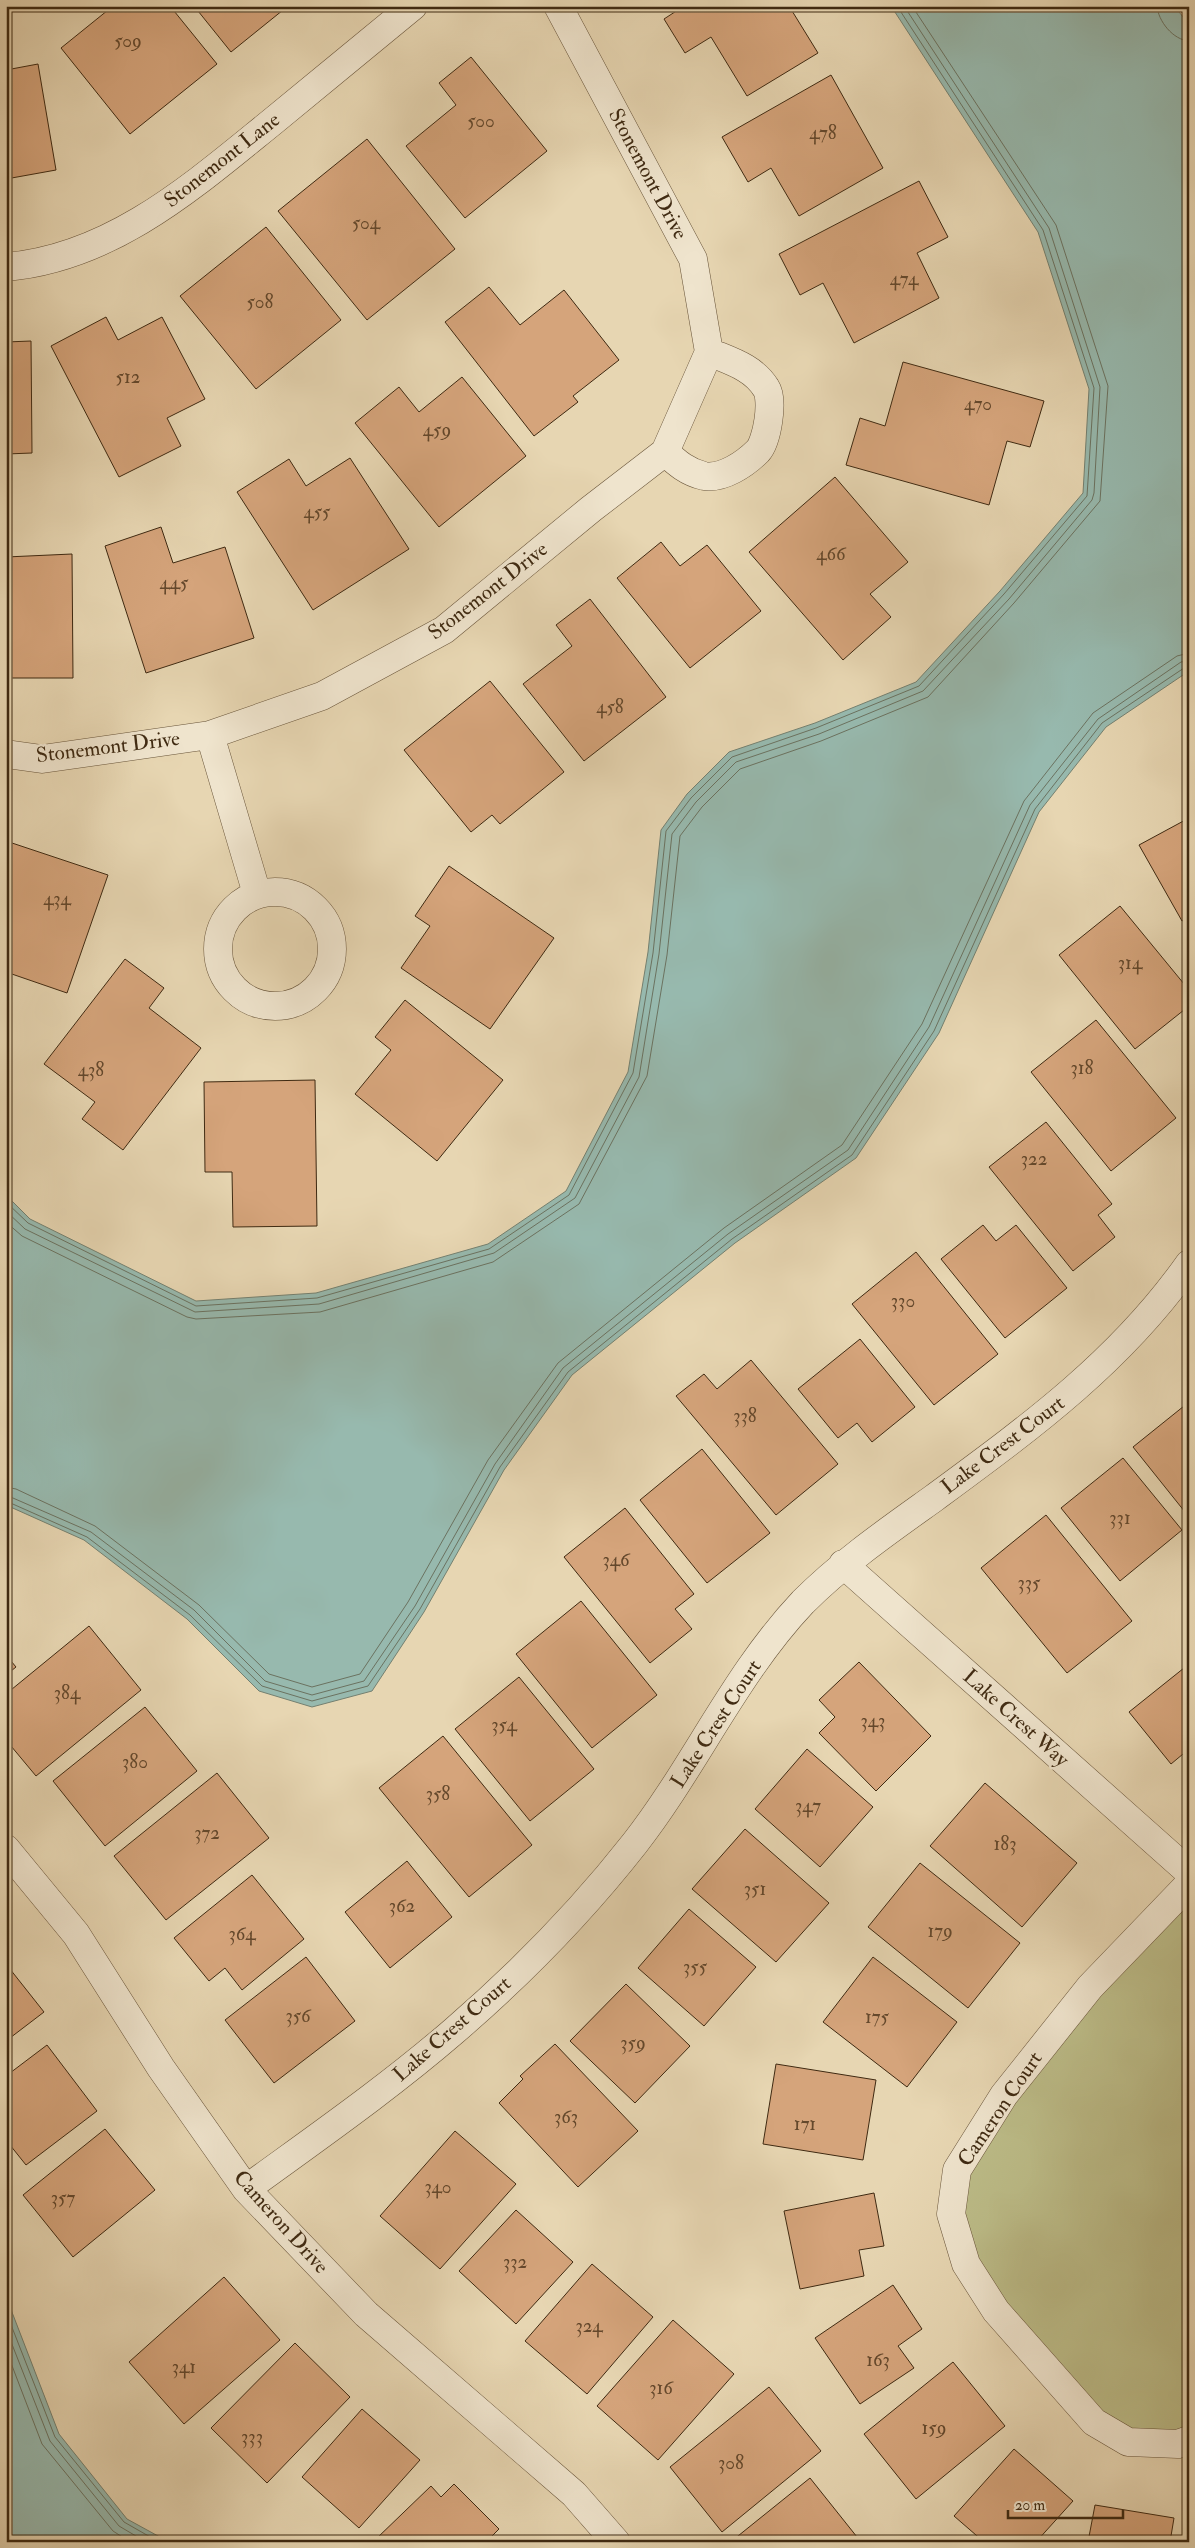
<svg xmlns="http://www.w3.org/2000/svg" width="1195" height="2548" font-family="'IM FELL Double Pica',serif">
  <rect width="100%" height="100%" fill="#e7d6b2"/>
  <filter id="stains"><feTurbulence type="fractalNoise" baseFrequency=".004" numOctaves="4"/><feColorMatrix values="0 0 0 0 .2 0 0 0 0 .09 0 0 0 0 .02 0 0 0 .5 -.17"/></filter>
  <radialGradient id="worn" r=".72"><stop offset=".6" stop-color="#630" stop-opacity="0"/><stop offset="1" stop-color="#630" stop-opacity=".3"/></radialGradient>
  <path fill="#bcbc88" stroke="#7e734d" d="M1189,1884v556l-61,2 -162,-178 -9,-94z"/>
  <path fill="#97b9ae" stroke="#748070" d="M891,6h283l15,18v647l-83,56 -67,85 -100,221 -83,125 -121,85 -163,132 -68,95 -80,142 -52,79 -60,16 -53,-16 -72,-72 -103,-79 -78,-35v-310l24,24 166,82 120,-8 172,-49 78,-53 62,-119 20,-120 13,-122 26,-36 42,-42 86,-29 101,-41 84,-91 83,-98 6,-104 -51,-157z
    M6,2306l4,1 49,127 68,85 42,23h-163z"/>
  <g fill="none" stroke-linecap="round" stroke-linejoin="round">
    <path stroke="#6b7260" stroke-width="1" d="M1157,6c1,15 16,34 32,35
      M6,1202l22,21 168,83 121,-8 172,-49 80,-54 64,-122 20,-120 13,-122 25,-33 41,-41 84,-29 103,-42 85,-92 83,-98 7,-108 -51,-158 -146,-224
      M6,1211l19,18 170,83 124,-8 175,-51 81,-55 64,-121 20,-123 13,-120 24,-32 40,-40 83,-28 104,-43 86,-92 83,-99 2,-7 6,-106 -51,-159 -145,-222
      M6,1222l16,14 165,81 9,2 124,-7 173,-50 86,-58 68,-128 20,-121 13,-119 22,-29 38,-38 81,-28 107,-44 86,-94 86,-102 8,-115 -52,-161 -144,-219
      M6,1487l10,2 79,37 104,79 70,69 43,13 48,-13 48,-72 80,-142 70,-97 166,-135 118,-83 80,-121 102,-223 69,-88 84,-57 12,-3
      M6,1495l85,37 103,78 71,71 47,14 52,-14 51,-75 80,-142 68,-96 165,-134 120,-84 81,-123 101,-222 68,-86 83,-57 8,-1
      M6,1501l81,36 103,78 72,71 50,15 56,-15 52,-77 80,-142 68,-95 164,-133 120,-84 82,-124 101,-222 67,-86 82,-55 5,-1
      M6,2312l49,125 69,85 35,20
      M6,2329l44,112 69,85 27,16
      M6,2350l36,94 71,87 17,11"/>
  </g>
  <path fill="#d5a47b" stroke="#3f2a12" d="M113,6h57l47,58 -87,70 -69,-86z
    M194,6h94l-57,46z
    M684,6h105l29,47 -71,43 -36,-59 -26,16 -21,-34z
    M471,57l76,94 -82,67 -59,-72 50,-41 -17,-22z
    M38,64l18,106 -50,9v-109z
    M831,75l52,93 -84,48 -28,-48 -23,14 -26,-45z
    M367,139l88,110 -88,71 -89,-109z
    M919,181l29,56 -31,16 22,45 -85,45 -31,-60 -23,12 -21,-41z
    M266,227l75,93 -85,69 -76,-93z
    M489,287l31,38 44,-35 55,70 -46,36 5,6 -44,34 -89,-114z
    M106,317l12,23 44,-23 43,82 -38,19 14,28 -62,31 -68,-131z
    M31,341l1,112 -26,1v-112z
    M903,362l141,39 -14,46 -23,-6 -18,64 -143,-40 14,-47 25,8z
    M462,377l64,79 -87,71 -84,-104 44,-36 20,25z
    M350,458l59,91 -96,61 -76,-118 52,-33 17,27z
    M835,477l73,85 -38,32 21,23 -48,43 -94,-108z
    M161,527l12,36 52,-16 29,91 -108,35 -41,-127z
    M661,542l19,24 27,-21 54,66 -71,57 -73,-90z
    M72,554l1,124h-67v-121z
    M590,599l76,98 -82,64 -61,-77 49,-38 -16,-21z
    M490,681l74,91 -64,52 -8,-9 -21,17 -67,-82z
    M1189,818v99l-7,4 -43,-76z
    M6,841l102,34 -41,118 -61,-21z
    M449,866l105,72 -64,91 -89,-61 29,-42 -15,-10z
    M1120,906l69,84v16l-54,43 -76,-94z
    M125,959l39,29 -15,20 52,40 -78,102 -41,-31 13,-17 -51,-38z
    M405,1000l98,80 -66,81 -82,-67 36,-44 -16,-13z
    M1096,1020l80,98 -65,53 -80,-99z
    M315,1080l2,146 -84,1 -1,-55h-27l-1,-90z
    M1046,1122l66,82 -14,11 17,22 -42,34 -84,-104z
    M983,1225l13,16 20,-16 51,63 -62,50 -64,-79z
    M916,1252l82,102 -64,51 -82,-101z
    M860,1339l55,68 -43,35 -15,-19 -19,15 -40,-49z
    M751,1360l87,104 -62,51 -100,-119 28,-22 13,15z
    M1189,1402v115l-56,-70z
    M702,1449l68,84 -63,50 -67,-83z
    M1123,1458l59,72 -62,51 -59,-73z
    M625,1508l69,86 -19,15 17,20 -42,34 -86,-106z
    M1046,1515l86,106 -65,52 -86,-105z
    M581,1601l76,94 -65,53 -76,-94z
    M89,1626l52,64 -105,86 -30,-36v-46z
    M6,1655l10,12 -10,8z
    M859,1662l72,74 -55,55 -57,-58 16,-16 -16,-17z
    M1189,1664v85l-18,15 -42,-52z
    M519,1677l75,92 -64,52 -75,-92z
    M145,1707l52,64 -92,75 -52,-65z
    M443,1736l89,109 -63,52 -90,-109z
    M807,1749l66,58 -53,60 -65,-58z
    M217,1773l52,65 -103,82 -52,-64z
    M985,1783l92,80 -55,64 -92,-81z
    M745,1829l84,74 -53,59 -84,-73z
    M407,1861l45,56 -62,51 -45,-56z
    M920,1863l100,80 -52,65 -100,-81z
    M252,1875l52,64 -62,51 -17,-22 -16,13 -35,-43z
    M689,1909l67,58 -52,59 -66,-58z
    M306,1957l49,64 -81,62 -49,-63z
    M873,1957l84,65 -50,65 -84,-65z
    M6,1964l38,48 -38,29z
    M626,1984l64,62 -55,57 -65,-62z
    M555,2044l83,87 -60,56 -79,-84 24,-24 -3,-3z
    M47,2045l50,66 -71,54 -20,-25v-64z
    M776,2064l100,16 -13,80 -100,-16z
    M105,2129l50,61 -82,67 -50,-62z
    M455,2131l61,53 -76,85 -60,-53z
    M874,2193l10,53 -25,4 5,26 -64,13 -16,-78z
    M516,2210l57,52 -57,62 -57,-53z
    M592,2264l61,53 -66,77 -62,-53z
    M224,2277l56,63 -96,84 -55,-62z
    M893,2285l29,44 -24,17 16,22 -54,36 -45,-66z
    M673,2320l61,54 -76,86 -61,-54z
    M295,2343l55,54 -83,86 -56,-55z
    M953,2362l52,64 -89,73 -52,-65z
    M769,2387l52,64 -99,81 -52,-65z
    M362,2409l58,51 -61,68 -57,-51z
    M1014,2449l59,52 -37,41h-52l-30,-26z
    M810,2478l51,64h-127l-1,-2z
    M454,2484l45,45 -13,13h-108l-2,-3 55,-53 10,11z
    M1095,2505l79,13 -4,24h-82z"/>
  <g fill="none" stroke-linecap="round" stroke-linejoin="round">
    <defs>
      <path id="minor" d="M6,267c106,-9 187,-81 266,-145 47,-39 94,-77 141,-116
        M665,452c12,11 22,20 39,24 19,3 41,-12 54,-25 9,-10 16,-51 8,-63 -13,-21 -36,-27 -57,-36
        M210,735l47,159
        M6,754l36,5 168,-24 112,-39 122,-66 147,-121 74,-57 44,-100 -16,-93 -135,-253
        M218 949a57 57 0 1 1 114 0a57 57 0 1 1-114 0Z
        M843,1564l346,308
        M6,1849l70,85 85,134 85,121 120,125 208,180 42,48
        M1189,1884l-99,103 -86,108 -47,75 -6,44 15,50 30,47 98,111 34,20 50,2 11,-4
        M246,2189c70,-51 142,-101 208,-158 66,-57 127,-119 181,-188 60,-77 100,-169 168,-241 40,-40 85,-71 131,-104 95,-70 186,-136 255,-234"/>
    </defs>
    <use href="#minor" stroke="#69553a" stroke-width="29"/>
    <use href="#minor" stroke="#efe4cd" stroke-width="28"/>
  </g>
  <g text-anchor="middle" dominant-baseline="central" stroke-width="5" stroke-linejoin="round" paint-order="stroke">
    <g font-size="19" fill="#64482c">
      <text x="128" y="41">509</text>
      <text x="481" y="121">500</text>
      <text x="823" y="133">478</text>
      <text x="366" y="223">504</text>
      <text x="904" y="279">474</text>
      <text x="260" y="302">508</text>
      <text x="128" y="377">512</text>
      <text x="978" y="404">470</text>
      <text x="437" y="430">459</text>
      <text x="317" y="512">455</text>
      <text x="831" y="554">466</text>
      <text x="174" y="583">445</text>
      <text x="610" y="707">458</text>
      <text x="57" y="899">434</text>
      <text x="1130" y="963">314</text>
      <text x="1082" y="1068">318</text>
      <text x="91" y="1070">438</text>
      <text x="1034" y="1159">322</text>
      <text x="903" y="1301">330</text>
      <text x="745" y="1416">338</text>
      <text x="1120" y="1518">331</text>
      <text x="616" y="1560">346</text>
      <text x="1029" y="1583">335</text>
      <text x="67" y="1693">384</text>
      <text x="873" y="1721">343</text>
      <text x="504" y="1725">354</text>
      <text x="135" y="1762">380</text>
      <text x="438" y="1794">358</text>
      <text x="808" y="1806">347</text>
      <text x="207" y="1833">372</text>
      <text x="1005" y="1844">183</text>
      <text x="755" y="1889">351</text>
      <text x="402" y="1906">362</text>
      <text x="940" y="1931">179</text>
      <text x="242" y="1934">364</text>
      <text x="695" y="1967">355</text>
      <text x="298" y="2016">356</text>
      <text x="877" y="2017">175</text>
      <text x="633" y="2043">359</text>
      <text x="566" y="2117">363</text>
      <text x="805" y="2124">171</text>
      <text x="438" y="2187">340</text>
      <text x="63" y="2198">357</text>
      <text x="515" y="2262">332</text>
      <text x="589" y="2326">324</text>
      <text x="878" y="2360">163</text>
      <text x="184" y="2367">341</text>
      <text x="661" y="2388">316</text>
      <text x="934" y="2428">159</text>
      <text x="252" y="2437">333</text>
      <text x="731" y="2463">308</text>
    </g>
    <g font-size="21" fill="#3f2a12" stroke="#efe4cd">
      <text transform="translate(222 160) rotate(-38)">Stonemont Lane</text>
      <text transform="translate(648 174) rotate(62)">Stonemont Drive</text>
      <text transform="translate(488 591) rotate(-38)">Stonemont Drive</text>
      <text transform="translate(108 747) rotate(-7)">Stonemont Drive</text>
      <text transform="translate(1003 1445) rotate(-37)">Lake Crest Court</text>
      <text transform="translate(1016 1718) rotate(42)">Lake Crest Way</text>
      <text transform="translate(716 1724) rotate(-57)">Lake Crest Court</text>
      <text transform="translate(452 2029) rotate(-41)">Lake Crest Court</text>
      <text transform="translate(1000 2109) rotate(-56)">Cameron Court</text>
      <text transform="translate(281 2222) rotate(48)">Cameron Drive</text>
    </g>
  </g>
  <rect width="1195" height="2548" fill="none" stroke="#e7d6b2" stroke-width="25"/>
  <rect x="8" y="8" width="1180" height="2533" fill="none" stroke="#3f2a12" stroke-width="2.5"/>
  <rect x="12" y="12" width="1170" height="2523" fill="none" stroke="#3f2a12"/>
  <path d="M1008 2510v8h115v-8" fill="none" stroke="#3f2a12" stroke-width="2.5"/>
  <text x="1015" y="2510" font-size="15" fill="#3f2a12" stroke="#efe4cd" stroke-width="4" paint-order="stroke">20 m</text>
  <rect width="100%" height="100%" filter="url(#stains)"/>
  <rect width="100%" height="100%" fill="url(#worn)"/>
</svg>
